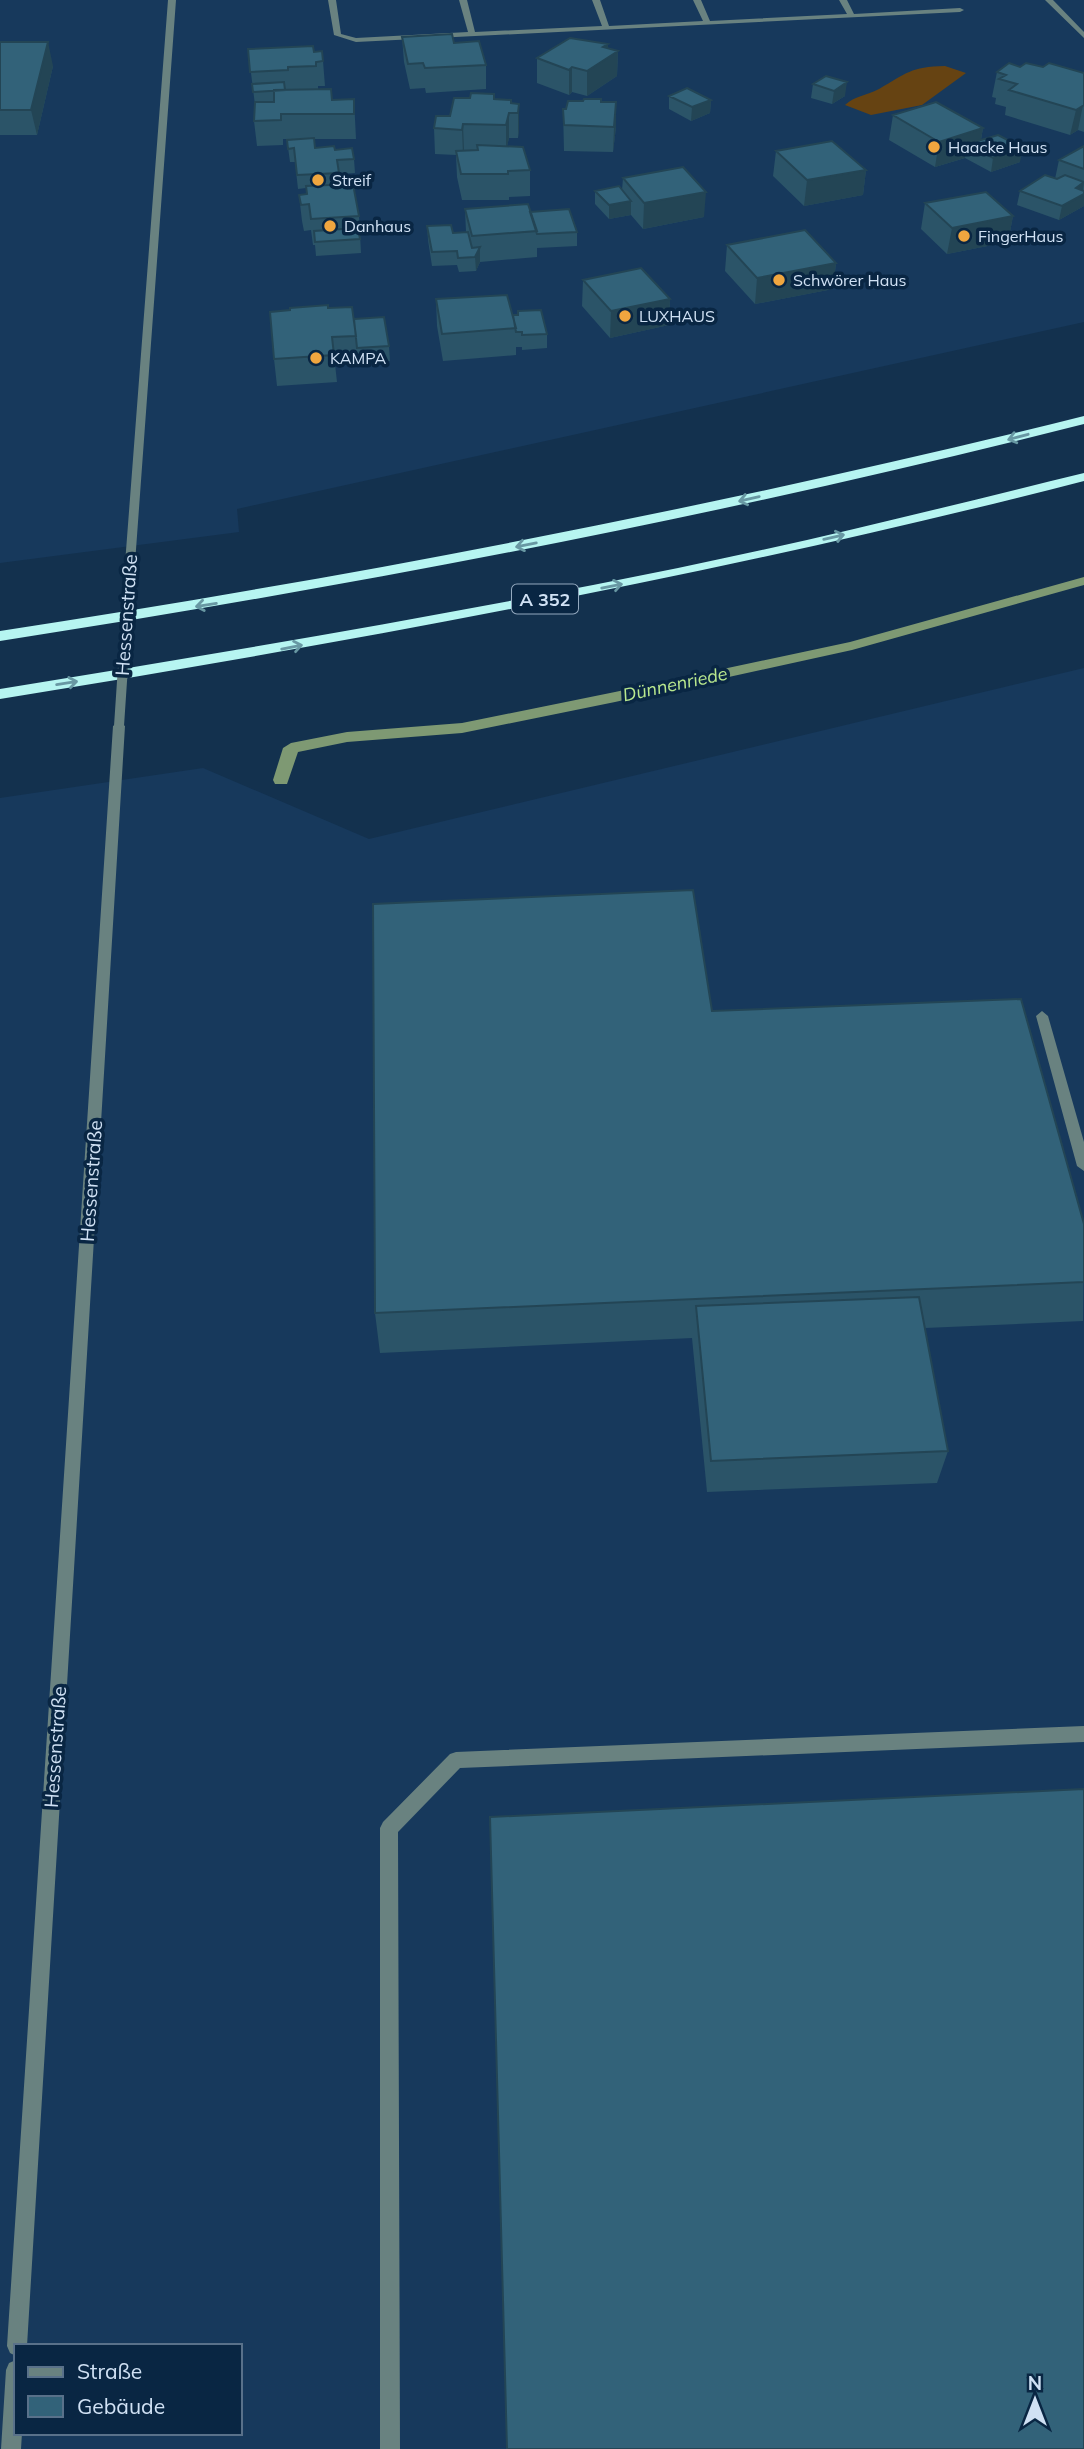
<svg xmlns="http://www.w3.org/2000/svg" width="1084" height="2449" font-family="Mulish,sans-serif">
  <rect width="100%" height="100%" fill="#13314e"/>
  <path fill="#17395c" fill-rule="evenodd" d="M0,0h1084v322l-847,187 2,23 -239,31z
    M1084,668v1781h-1084v-1651l203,-30 166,71zM16,2346h224v87h-224z"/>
  <path fill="#664312" d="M945,66l21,7 -44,32 -51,10 -26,-10c11,-10 21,-9 34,-16 28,-16 31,-22 66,-23z"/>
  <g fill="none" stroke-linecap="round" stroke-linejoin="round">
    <path fill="#7e9973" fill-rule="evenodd" d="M1084,577v8l-232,65 -237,52 -153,31 -115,9 -49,10 -11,32h-12l-2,-4 10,-32 8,-5 56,-11 115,-9 153,-31 235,-50z"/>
    <path fill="#698280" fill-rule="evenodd" d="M328,0h8l5,34 15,4 112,-6 -9,-32h8l8,32 127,-6 -10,-26h8l9,26 94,-5 -10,-21h8l9,21 137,-7 -8,-14h8l7,14 106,-6 4,2 -4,2 -604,30 -22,-7z
      M1045,0h8l31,32v6z
      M1042,1011l6,5 36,126v29l-7,-5 -41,-150z
      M1084,1726v16l-624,26 -62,64 2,617h-20v-621l3,-6 67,-68 6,-2z"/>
    <path fill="#698280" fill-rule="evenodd" d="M168,0h8l-42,577 -5,3 -5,-3z
      M119,722l6,4 -98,1620h-11v10l-6,-3 -3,-7 106,-1620z
      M16,2360v73h6l-1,16h-20l5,-79 3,-7z"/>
    <path fill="#b6f5f1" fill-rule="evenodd" d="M1084,416v8c-358,91 -719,160 -1084,217v-10c365,-56 726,-126 1084,-215z
      M1084,473v8c-358,92 -720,159 -1084,218v-10c227,-37 453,-75 678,-121 137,-28 271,-62 406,-95z"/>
    <path stroke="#698280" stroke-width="10" d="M119,726l10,-149"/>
  </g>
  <path fill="#2b5468" d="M402,37l52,6 32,22v24l-60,4 -1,-5 -15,1 -6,-27z
    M0,42l53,24 -16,69h-37z
    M248,49l66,3 9,9 2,25h-7v3l14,11 22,-1 2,40h-42l1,9 20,2 19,9 1,14 -16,1 1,10 19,32 2,37 -45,3 -1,-11h-2l-2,-15 -7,1 -2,-10 -3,-26 8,-1 -1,-6 -8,1 -3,-27h-5l-3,-22 9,-1h-13v6l-26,1 -3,-25 1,-16z
    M618,51l-1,25 -30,20 -15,-4 -3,3 -32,-12v-25z
    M1020,67h23l41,6v59l-6,-2 -8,5 -65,-20 1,-8 -11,-3 1,-6 -4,-1 5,-25z
    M826,76l19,20 -13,8 -21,-6 2,-14z
    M494,94l1,5 16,4 8,1v25l-1,9h-9l-2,8 23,24v26l-21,1v3h-47l-5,-23 -1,-22 -21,-1 -1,-26 16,-12 20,-18z
    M669,96l42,4 -1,13 -19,8 -22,-12z
    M601,102l15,25 -3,25 -49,-1 -1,-42z
    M893,115l90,13 -2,12 39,22 -29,10 -26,-14 -30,9 -46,-27z
    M1084,146v60l-25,14 -42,-15 3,-14 35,-12 4,-19z
    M776,151l90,19 -3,25 -59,11 -31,-30z
    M623,178l81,39 -61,12 -12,-14 -22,4 -14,-15v-13l27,-1z
    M925,203l88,13 -5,26 -61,12 -26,-25z
    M465,209l65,3 47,20v14l-40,2v9l-57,5 -4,9 -17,1 -2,-7 -25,1 -4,-26 -1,-14 26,7 13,-1z
    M727,245l109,18 -3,26 -78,15 -30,-33z
    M583,280l87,19 -1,26 -59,13 -28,-32z
    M436,299l77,16h5v-4l29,23v14l-25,2v-3h-6v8l-73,6 -6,-35z
    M328,308l26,11 35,27 1,15 -55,3 2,18 -60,4 -3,-27z
    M712,1011l372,213 -1,97 -158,7 23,123 -11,32 -230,9 -15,-154 -312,15 -5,-40z"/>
  <path fill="#234555" d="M48,42l5,24 -16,69 -6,-25z
    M608,44v14l10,-7 -1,25 -30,20v-25l16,-24z
    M572,67v25l-3,3v-25z
    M847,82l-2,14 -13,8 2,-13z
    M711,100l-1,13 -19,8 1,-14z
    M616,102v25l-3,25 1,-25z
    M519,104v25l-1,9v-25z
    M1083,105l-5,25 -8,5 6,-25z
    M509,113v25l-3,13v-26z
    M463,124l1,25 -1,6 -1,-25z
    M983,128l-4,22 -12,-6 -2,14 -30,9 4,-25z
    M1023,148l-3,14 -29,10 2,-14z
    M866,170l-3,25 -59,11 3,-26z
    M1084,183l-2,12 2,-1v12l-25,14 3,-14 14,-18z
    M706,192l-2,25 -61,12 1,-26z
    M631,201v14l-22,4v-14z
    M1013,216l-5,26 -61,12 5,-26z
    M480,247v15l-4,9 -1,-14z
    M836,263l-3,26 -78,15 2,-26z
    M670,299l-1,26 -59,13 1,-27z"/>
  <path fill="#326279" stroke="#234555" stroke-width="2" d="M452,34l2,9 25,-2 7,24 -61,3 -2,-5 -15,1 -6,-27z
    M570,38l38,6 -5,3 15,4 -31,20 -15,-4 -3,3 -32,-12z
    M0,42h48l-17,68h-31z
    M313,46l1,6 8,-1 1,10 -7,1v4l-28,1v3l-38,2 -2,-23z
    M1009,63l11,4 6,-4 17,4 6,-4 35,10v32l-8,5 -67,-20 8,-6 -18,-5 7,-4 -9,-3z
    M826,76l21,6 -13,9 -21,-7z
    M284,82l1,8 -32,2 -1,-8z
    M687,88l24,12 -19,7 -23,-11z
    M331,89l1,11 22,-1v15h-73v6l-27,1 1,-19h19v-12z
    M471,93l23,1v5l17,1v3l8,1 -1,9h-9l-3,12 -43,-1 -1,6 -28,-2 2,-12h14l4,-18h16z
    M584,99h17v3h15l-2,25 -50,-2 -1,-16h3l2,-8h15z
    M936,102l47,26 -44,14 -46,-27z
    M998,135l25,13 -30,10 -26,-14z
    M314,138l1,10 19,-2 1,4 17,-2 2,11 -17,1 2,13 -42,2 -3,-27 -6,1 -1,-9z
    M832,141l34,29 -59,10 -31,-29z
    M477,145l46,2 7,23 -22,1v3h-47l-5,-23 22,-1z
    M1084,146v23l-25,-9z
    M683,167l23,25 -62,11 -21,-25z
    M1045,175l12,4 8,-4 19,7 -8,6 8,3v3l-22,12 -42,-15z
    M353,184l6,32 -48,3 -2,-15 -8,1 -2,-10 8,-1 -1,-8z
    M619,186l12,15 -22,4 -14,-14z
    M986,192l27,24 -61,12 -27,-25z
    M528,204l9,27 -65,5 -7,-27z
    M569,209l8,23 -40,2 -7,-22z
    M451,225l2,8 15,-1 4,16 8,-1 -5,10 -17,1 -1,-7 -25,1 -5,-26z
    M358,228l2,11 -45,3 -1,-11z
    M805,230l31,33 -79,15 -30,-33z
    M641,268l29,31 -59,12 -28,-31z
    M507,295l9,33 -74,6 -6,-35z
    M328,305v3l24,-1 4,29 -24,1 2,18 -60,4 -4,-47 20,-2v-2z
    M541,310l6,24 -25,1v-3h-6l-3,-17h5v-4z
    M384,317l5,29 -32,2 -3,-29z
    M693,890l19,121 309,-12 63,225v58l-709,31 -2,-409z
    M919,1297l29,154 -237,10 -15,-155z
    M1084,1789v660h-577l-17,-632z"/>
  <defs><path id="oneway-shaft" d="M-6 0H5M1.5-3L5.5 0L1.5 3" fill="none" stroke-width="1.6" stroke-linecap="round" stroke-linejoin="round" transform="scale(1.75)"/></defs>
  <g stroke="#6898a3">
    <use href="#oneway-shaft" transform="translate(1018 437) rotate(165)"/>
    <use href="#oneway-shaft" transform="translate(749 499) rotate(167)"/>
    <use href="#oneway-shaft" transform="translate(834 537) rotate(-13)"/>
    <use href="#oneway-shaft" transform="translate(526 545) rotate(169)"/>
    <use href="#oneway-shaft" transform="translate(612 586) rotate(-11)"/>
    <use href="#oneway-shaft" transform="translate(206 605) rotate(171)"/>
    <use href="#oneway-shaft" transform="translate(292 647) rotate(-11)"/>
    <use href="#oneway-shaft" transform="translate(67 683) rotate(-9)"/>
  </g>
  <g fill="#f0a63f" stroke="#092643" stroke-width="2.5">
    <circle cx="934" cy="147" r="7"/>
    <circle cx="318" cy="180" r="7"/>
    <circle cx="330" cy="226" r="7"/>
    <circle cx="964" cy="236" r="7"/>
    <circle cx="779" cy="280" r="7"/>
    <circle cx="625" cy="316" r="7"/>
    <circle cx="316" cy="358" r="7"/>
  </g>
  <g text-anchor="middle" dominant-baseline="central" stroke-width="7" stroke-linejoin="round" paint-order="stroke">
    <g font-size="16" fill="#d0e1f4" stroke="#092643" text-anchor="start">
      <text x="948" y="147">Haacke Haus</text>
      <text x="332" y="180">Streif</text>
      <text x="344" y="226">Danhaus</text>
      <text x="978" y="236">FingerHaus</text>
      <text x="793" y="280">Schwörer Haus</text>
      <text x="639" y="316">LUXHAUS</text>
      <text x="330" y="358">KAMPA</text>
    </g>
    <rect fill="#092643" stroke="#94a9bf" stroke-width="2" x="512" y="584.5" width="66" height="29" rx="5"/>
    <g font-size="18" font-weight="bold" fill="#d0e1f4">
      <text x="545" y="599">A 352</text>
    </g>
    <g font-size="18" font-style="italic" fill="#b9e88e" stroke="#092643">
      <text transform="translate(675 684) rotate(-12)">Dünnenriede</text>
    </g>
    <g font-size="19" fill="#d0e1f4" stroke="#092643">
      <text transform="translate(126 615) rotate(-86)">Hessenstraße</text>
      <text transform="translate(91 1181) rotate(-86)">Hessenstraße</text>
      <text transform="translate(55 1747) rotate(-86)">Hessenstraße</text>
    </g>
  </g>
  <rect x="14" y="2344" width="228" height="91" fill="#092643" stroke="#59718a" stroke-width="2"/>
  <rect x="28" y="2367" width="35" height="10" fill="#698280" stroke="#59718a" stroke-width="2"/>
  <text x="77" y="2379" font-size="21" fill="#d0e1f4">Straße</text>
  <rect x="28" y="2396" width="35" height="21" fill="#326279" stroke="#59718a" stroke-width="2"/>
  <text x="77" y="2414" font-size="21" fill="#d0e1f4">Gebäude</text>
  <g transform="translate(1035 2400)" stroke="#092643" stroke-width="5" paint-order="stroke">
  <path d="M0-5L12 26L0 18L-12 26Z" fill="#d0e1f4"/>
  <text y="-10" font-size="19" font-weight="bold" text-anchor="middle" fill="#d0e1f4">N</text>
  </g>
</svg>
